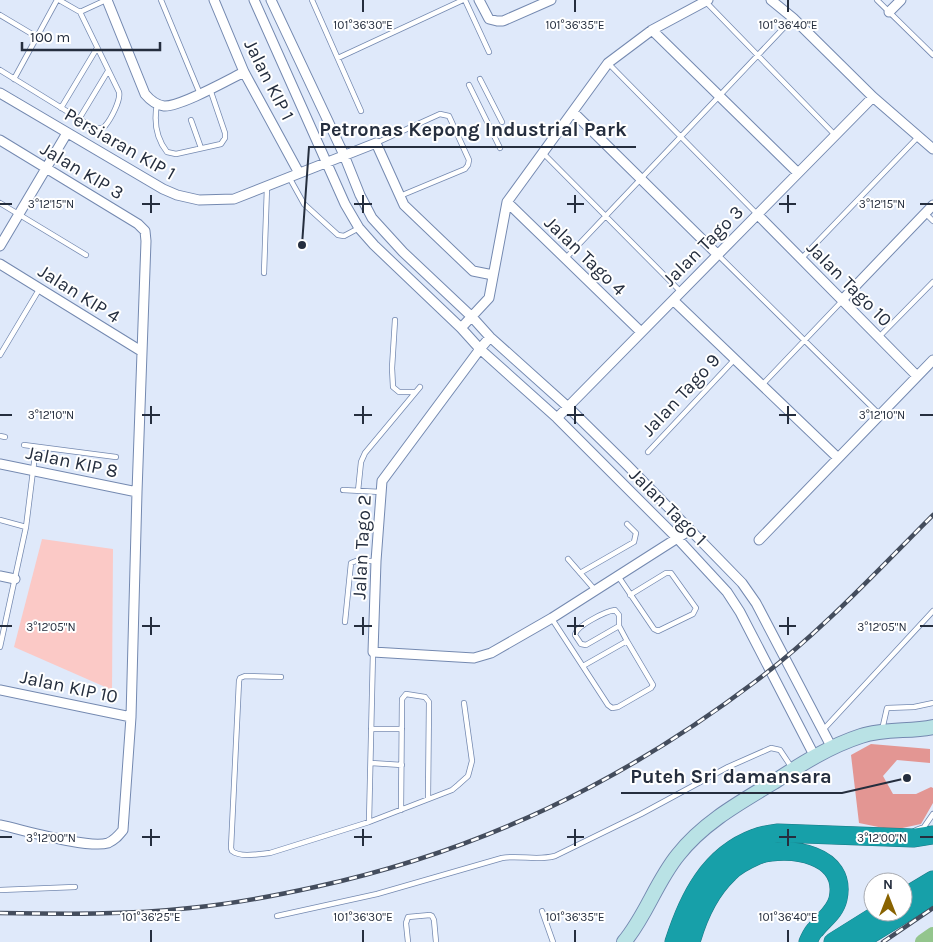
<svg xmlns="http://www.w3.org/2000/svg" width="933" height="942" font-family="Karla,sans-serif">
  <rect width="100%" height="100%" fill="#dfe9fa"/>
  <path fill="#fbc9c6" d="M42,539l71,10 -1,141 -98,-43z"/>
  <path fill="#e39693" d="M871,744l59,5v14l-33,-3 -14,16 10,18h23l15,-7 2,1v15l-12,21 -28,6 -34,-7 -8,-68z"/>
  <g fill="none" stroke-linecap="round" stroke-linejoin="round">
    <path stroke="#93c58d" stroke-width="16" d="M923,942l10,-7"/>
    <defs>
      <path id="lane" d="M161,0l39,94
        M312,0l49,111
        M465,0l24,52
        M877,0l56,55
        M705,1l130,134
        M80,12l26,-12
        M0,15l37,22
        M338,58l125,-58
        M608,63l149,151
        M0,70l94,58c5,1 8,1 11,-2 6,-7 16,-26 14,-34l-39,-80 -21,-12
        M14,79l43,-79
        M480,79l22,43
        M469,85l31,63
        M157,104c-3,16 -1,34 10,48l9,2 45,-10 4,-6v-5l-15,-44
        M61,108l36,-60
        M79,119l29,-48
        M191,120l10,28
        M376,143l64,-29 9,2 20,44 -1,5 -3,4 -65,27
        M543,153l138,139
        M289,177l15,27 34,31 6,1 15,-8
        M0,203l86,52
        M925,213l8,8
        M718,255l162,160
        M565,259l228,-241
        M801,259l117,-122
        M264,273l3,-86
        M395,320l-3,48 1,19 6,5h16
        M879,337l54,-55
        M0,355l40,-67
        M762,385l80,-84
        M0,436l5,1
        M24,445l92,12
        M648,452l87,-93
        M343,490l38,2
        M358,491l3,-29 4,-9 55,-66
        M0,520l26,7
        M568,559l27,31
        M580,573l54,-31 2,-9 -9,-9
        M618,576l36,53 4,2 35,-17 3,-6 -25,-35h-5l-36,22
        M552,619l56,86 4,3 6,-1 33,-19 2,-3 -26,-44 -44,25
        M345,622l6,-59 5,-2h20
        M619,626l-33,19 -5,-1 -6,-9c1,-9 31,-24 40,-25l4,5v11l8,15
        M0,647l26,-120 10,-80
        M281,677l-36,-1 -5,2 -1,3 -8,167 1,3c9,7 27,3 38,2l99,-31 83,-32 6,-5 10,-9 4,-15 -8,-58
        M371,729h31
        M823,730l110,-119
        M882,730l5,-22 27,-1 19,-4
        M371,763l31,2
        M401,810l1,-111 4,-5 19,3 4,5 -1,97
        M369,822l4,-170
        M916,830l8,-3 9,-13
        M0,890l75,-3
        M542,911l11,31
        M277,916l100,-22 125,-36c18,-3 35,3 53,-2l86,-42 87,-47 43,-19 9,2 12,18
        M408,942l-2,-19 2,-6 22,-2 2,1 2,4 2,22"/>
      <path id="street" d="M107,0l38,94c5,6 11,11 19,12 16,1 64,-26 80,-34
        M214,0l30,72 55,101
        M254,0l91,204 14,24 15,17 87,83 19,21 77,69 121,121 49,53 13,20 75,145
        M271,0l73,155 16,40 12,23 31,34 69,65 18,20 78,70 59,58 115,118 14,20 76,145
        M479,0l10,19 8,2h6l48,-21
        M771,0l22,18 80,79 60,52
        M889,12l12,-12
        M652,30l146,143
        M0,93l163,96 14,6 22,5 35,-1 142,-56 28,62 69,66 20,4
        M573,112l145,143
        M0,140l138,84 7,7 1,10 -9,251 -6,225 -8,113c-5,6 -8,10 -15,13 -20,6 -84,-13 -108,-18
        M507,202l134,130
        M757,214l160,162
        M0,246l67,-113
        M0,264l141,87
        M673,300l165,158
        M842,300l91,-95
        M461,328l28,-30 18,-96 101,-139 44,-33 56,-30
        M490,337l-10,12 -98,132 -6,80 -3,91 101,6 17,-5 61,-35 138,-88
        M557,418l316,-321
        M0,464l137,28
        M759,540l174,-180
        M0,576l15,3
        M0,690l131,27"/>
      <path id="secondary" d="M624,942c22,-26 32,-60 54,-87 25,-32 61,-52 96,-73 27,-18 56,-36 87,-46 24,-8 49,-4 72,-9"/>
      <path id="highway" d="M903,898l30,-18
        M674,942c14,-44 35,-87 81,-104 7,-3 15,-4 23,-5l135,5 20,-3
        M691,942c7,-25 19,-51 38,-69 7,-8 20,-14 29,-18 31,-10 90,-1 80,44 -3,13 -14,20 -22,30 -4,3 -6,9 -8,13
        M833,942l48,-30
        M858,942l75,-46"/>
    </defs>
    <use href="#lane" stroke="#7489b0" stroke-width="6"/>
    <use href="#street" stroke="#7489b0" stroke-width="11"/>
    <use href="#secondary" stroke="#7489b0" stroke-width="16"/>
    <use href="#highway" stroke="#1c7884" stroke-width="19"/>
    <use href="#lane" stroke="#fff" stroke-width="4.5"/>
    <use href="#street" stroke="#fff" stroke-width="9"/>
    <use href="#secondary" stroke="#b9e2e5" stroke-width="14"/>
    <use href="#highway" stroke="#17a0a9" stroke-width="18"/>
    <defs>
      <path id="rail" d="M0,913c63,1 127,2 190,-5 42,-4 84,-12 125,-21 165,-36 306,-104 441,-206 65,-49 120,-109 177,-166
        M883,942l50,-34"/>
    </defs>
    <use href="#rail" stroke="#444d5d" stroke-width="4.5"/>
    <use href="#rail" stroke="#fff" stroke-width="2.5" stroke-dasharray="8" stroke-linecap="butt"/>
  </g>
  <path fill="none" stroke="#252e3e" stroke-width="2" d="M363,0v12M575,0v12M788,0v12M151,195v18M363,195v18M575,195v18M788,195v18M0,204h12M142,204h18M354,204h18M567,204h17M779,204h17M920,204h13M151,406v18M363,406v18M575,406v18M788,406v18M0,415h12M142,415h18M354,415h18M567,415h17M779,415h17M920,415h13M151,617v18M363,617v18M575,617v18M788,617v18M0,626h12M142,626h18M354,626h18M567,626h17M779,626h17M920,626h13M151,829v17M363,829v17M575,829v17M788,829v17M0,837h12M142,837h18M354,837h18M567,837h17M779,837h17M920,837h13M151,930v12M363,930v12M575,930v12M788,930v12"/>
  <g text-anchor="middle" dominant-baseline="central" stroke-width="4" stroke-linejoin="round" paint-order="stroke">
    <g font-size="19" fill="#252e3e" stroke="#fff">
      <text transform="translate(269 80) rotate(63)">Jalan KIP 1</text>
      <text transform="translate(120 144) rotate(30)">Persiaran KIP 1</text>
      <text transform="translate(82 171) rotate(31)">Jalan KIP 3</text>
      <text transform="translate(703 246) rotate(-45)">Jalan Tago 3</text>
      <text transform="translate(585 256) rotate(44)">Jalan Tago 4</text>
      <text transform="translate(849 284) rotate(45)">Jalan Tago 10</text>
      <text transform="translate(79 294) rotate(32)">Jalan KIP 4</text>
      <text transform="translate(681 395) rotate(-47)">Jalan Tago 9</text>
      <text transform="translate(72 462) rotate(12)">Jalan KIP 8</text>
      <text transform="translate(668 507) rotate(45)">Jalan Tago 1</text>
      <text transform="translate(362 547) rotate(-87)">Jalan Tago 2</text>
      <text transform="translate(69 687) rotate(12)">Jalan KIP 10</text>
    </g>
  </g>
  <g font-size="12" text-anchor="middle" fill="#252e3e" stroke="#fff" stroke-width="4" stroke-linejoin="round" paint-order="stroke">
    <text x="363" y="29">101°36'30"E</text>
    <text x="575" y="29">101°36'35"E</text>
    <text x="788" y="29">101°36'40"E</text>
    <text x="51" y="208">3°12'15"N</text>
    <text x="882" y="208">3°12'15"N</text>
    <text x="51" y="419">3°12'10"N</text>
    <text x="882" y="419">3°12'10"N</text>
    <text x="51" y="631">3°12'05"N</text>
    <text x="882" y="631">3°12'05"N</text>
    <text x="51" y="842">3°12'00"N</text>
    <text x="882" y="842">3°12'00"N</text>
    <text x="151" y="921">101°36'25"E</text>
    <text x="363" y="921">101°36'30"E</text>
    <text x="575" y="921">101°36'35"E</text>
    <text x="788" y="921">101°36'40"E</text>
  </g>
  <path fill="none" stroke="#252e3e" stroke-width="2" d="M302 245L309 147H636M907 778L842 793H621"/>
  <g fill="#252e3e" stroke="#fff" stroke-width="2">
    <circle cx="302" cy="245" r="5"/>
    <circle cx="907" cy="778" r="5"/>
  </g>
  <g font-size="20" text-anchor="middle" font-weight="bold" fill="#252e3e" stroke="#fff" stroke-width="4" stroke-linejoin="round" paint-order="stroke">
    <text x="473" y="136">Petronas Kepong Industrial Park</text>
    <text x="731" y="783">Puteh Sri damansara</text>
  </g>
  <g transform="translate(888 897)"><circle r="24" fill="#ffffff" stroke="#a8abb2"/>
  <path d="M0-4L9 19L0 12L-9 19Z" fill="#896301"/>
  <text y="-8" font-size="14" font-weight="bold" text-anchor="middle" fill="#252e3e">N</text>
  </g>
  <path d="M22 42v8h138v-8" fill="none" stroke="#252e3e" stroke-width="2.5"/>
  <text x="30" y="42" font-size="15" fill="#252e3e" stroke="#ffffff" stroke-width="4" paint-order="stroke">100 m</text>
</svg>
